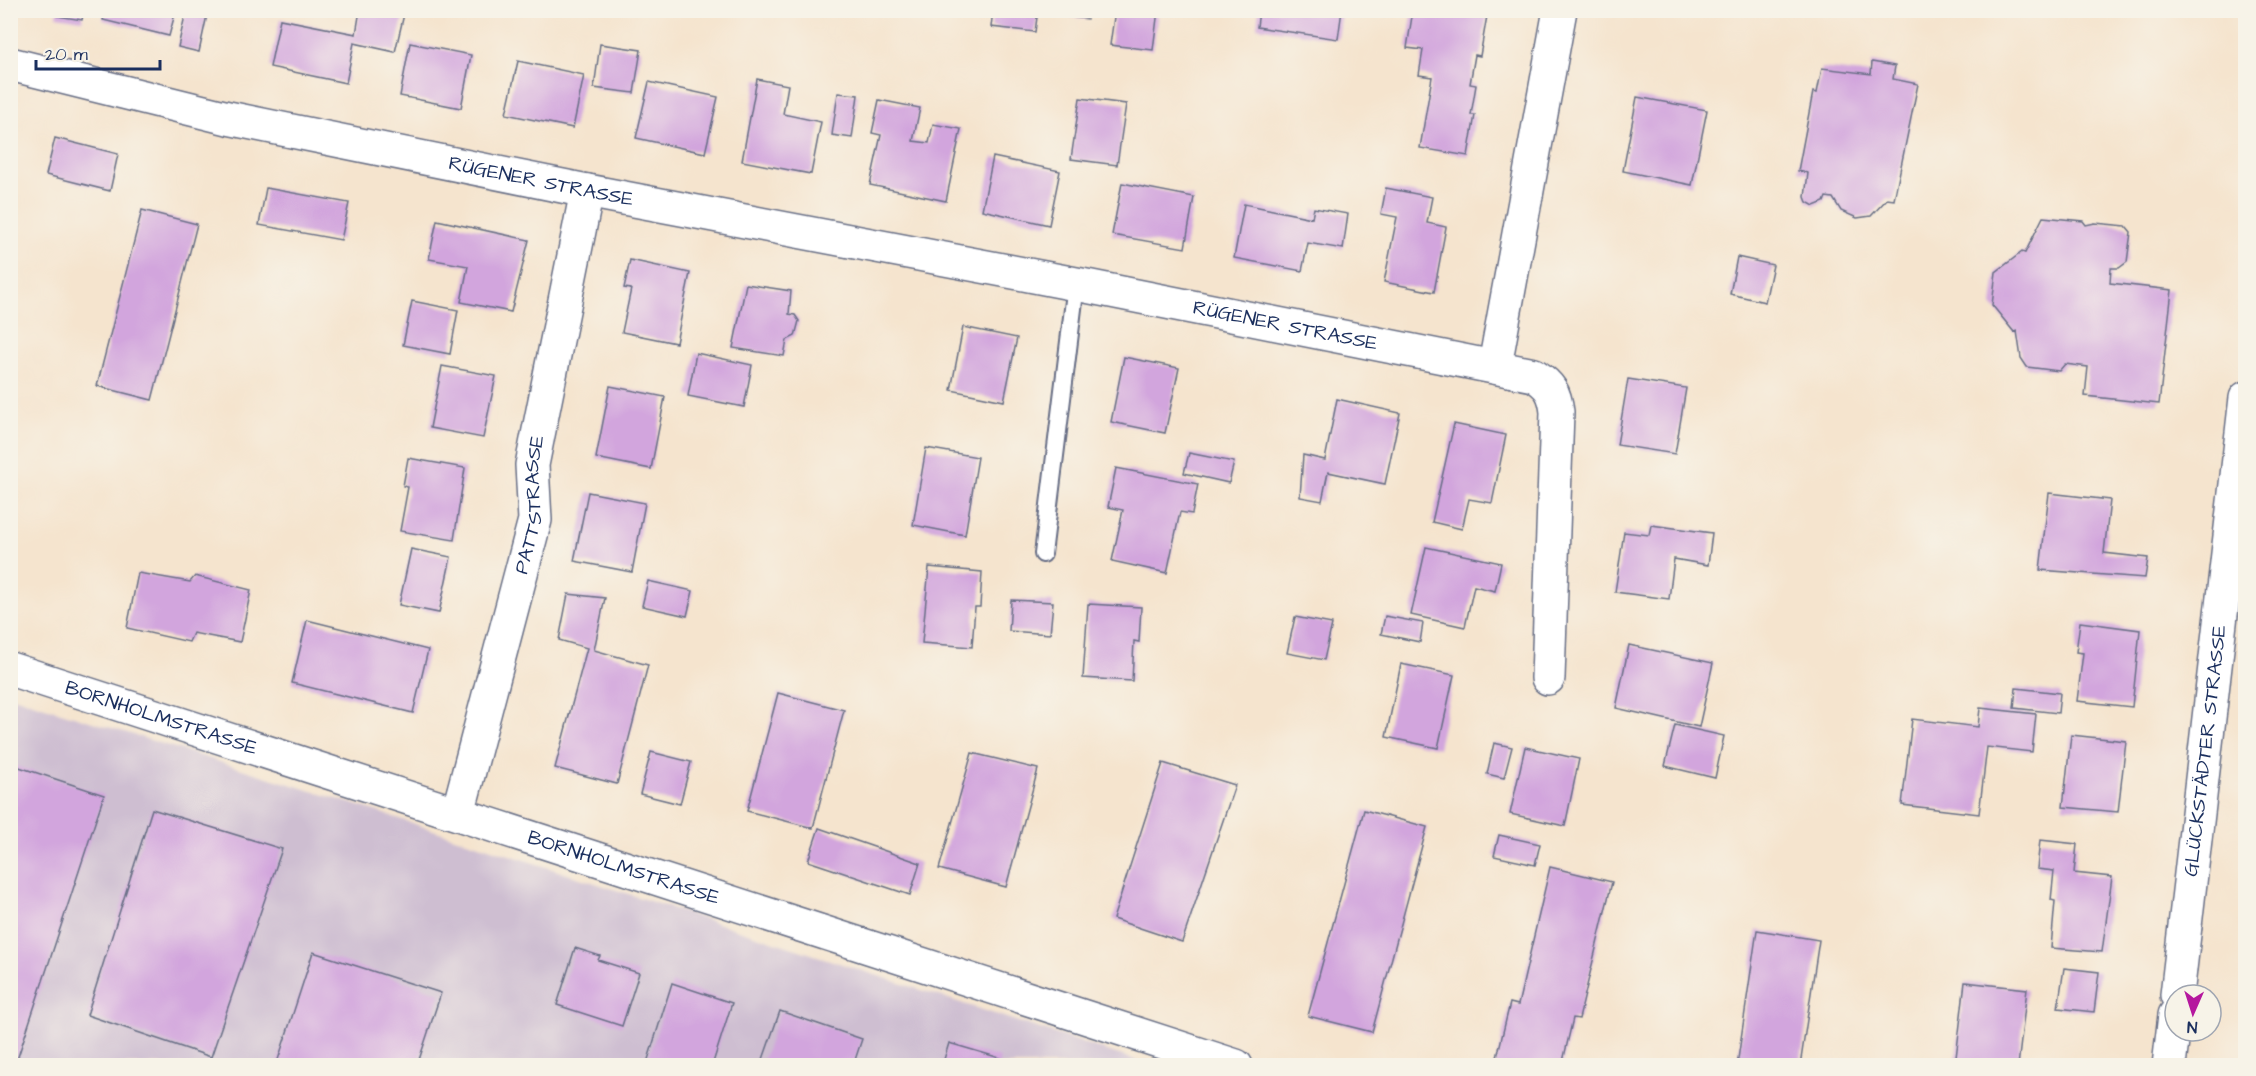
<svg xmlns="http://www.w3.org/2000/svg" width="2256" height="1076" font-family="'Architects Daughter',sans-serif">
  <rect width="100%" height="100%" fill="#f7f3e8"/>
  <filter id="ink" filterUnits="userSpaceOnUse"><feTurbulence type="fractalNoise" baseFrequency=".0167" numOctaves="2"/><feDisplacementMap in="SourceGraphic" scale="12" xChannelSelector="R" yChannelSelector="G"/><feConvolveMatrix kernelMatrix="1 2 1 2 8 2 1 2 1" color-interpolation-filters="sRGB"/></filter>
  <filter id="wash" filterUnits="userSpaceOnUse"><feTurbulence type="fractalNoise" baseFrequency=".008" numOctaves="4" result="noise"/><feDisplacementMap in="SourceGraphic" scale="24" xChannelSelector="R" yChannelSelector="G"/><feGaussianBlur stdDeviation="1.35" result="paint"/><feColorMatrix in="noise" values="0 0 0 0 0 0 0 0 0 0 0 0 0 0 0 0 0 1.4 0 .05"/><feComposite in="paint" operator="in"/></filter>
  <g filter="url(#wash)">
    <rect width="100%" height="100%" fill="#f5e4ce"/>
    <path fill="#cebed1" d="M10,696l362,114 778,255h-1139z"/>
    <g id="blocks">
      <path fill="#d2a5dd" d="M58,10h26l-2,10 -25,-4z
        M105,10h71l-7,26 -66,-16z
        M360,10h45l-10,42 -41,-9 -8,40 -76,-16 10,-48 76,15z
        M993,10h45l-3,22 -44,-5z
        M1045,10h43l-1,9 -42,-5z
        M1115,10h43l-5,40 -43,-5z
        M1259,10h83l-4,29 -81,-12z
        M1413,10h75l-8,46 -5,-1 -5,29 6,1 -5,30h4l-7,41 -48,-8 12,-71 -13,-2 4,-25 -16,-2z
        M186,11l21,4 -8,37 -21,-5z
        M410,43l61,12 -10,53 -61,-12z
        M600,44l41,6 -7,43 -40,-5z
        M518,61l66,14 -11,53 -67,-14z
        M1872,62l23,4 -2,13 25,5 -24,116 -7,-1 -16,17 -14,2 -16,-7 -8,-13 -7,-1 -2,5 -10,4 -7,-4 -2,-5 3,-24 -10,-2 15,-79 4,1 5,-25 49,6z
        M757,79l31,6 -5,29 38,8 -10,52 -69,-13z
        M649,82l69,15 -13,56 -69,-15z
        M838,93l20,2 -6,43 -20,-3z
        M1637,97l70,13 -15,75 -69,-14z
        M1080,98l46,6 -9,61 -46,-6z
        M879,100l41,8 -7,33 16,2 4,-19 28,5 -15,72 -76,-16 11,-50 -9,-2z
        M55,138l63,16 -8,37 -64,-16z
        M993,157l67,14 -11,54 -67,-15z
        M1122,183l72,14 -9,51 -73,-13z
        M266,188l83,15 -8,37 -82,-15z
        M1386,188l46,9 -5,26 19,4 -12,65 -50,-10 13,-65 -16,-3z
        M1244,204l68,14 2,-10 34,6 -5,35 -35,-6 -6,28 -68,-13z
        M142,210l55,14 -45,176 -55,-14z
        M2043,217l40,4 3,4 9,-2 31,3 5,6 -4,30 -8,6h-8l-1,15 62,7 -13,114 -74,-8 3,-29 -23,-3 -6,7 -32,-4 -6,-9 -4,-27 -3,1 -22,-27 4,-33 26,-20 3,1z
        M437,220l92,20 -18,72 -50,-10 7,-36 -39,-7z
        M1737,257l36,8 -8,37 -35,-8z
        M630,260l60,13 -14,70 -54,-11 9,-43 -7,-1z
        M746,284l45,7 -2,23 6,1 4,6 -4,15 -8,4 -3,16 -51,-8z
        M412,301l46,9 -8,44 -47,-9z
        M963,327l54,11 -13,63 -53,-11z
        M696,353l56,12 -8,42 -56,-11z
        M1124,357l55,11 -14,65 -54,-11z
        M442,366l54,10 -13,62 -53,-10z
        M1628,379l58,9 -11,66 -58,-9z
        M610,386l55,11 -14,72 -55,-11z
        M1337,399l63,14 -15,71 -57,-12 -6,29 -22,-4 3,-42 22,5z
        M1454,424l52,11 -14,68 -23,-4 -7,30 -30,-7z
        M926,448l52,9 -13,78 -52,-10z
        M1189,453l45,9 -5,21 -45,-10z
        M408,458l57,10 -11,72 -54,-9 8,-44 -5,-1z
        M1116,468l82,16 -6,30 -12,-2 -13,61 -55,-12 11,-51 -15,-3z
        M588,492l57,11 -13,69 -58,-11z
        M2049,493l61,7 -6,53 44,5 -3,20 -105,-8z
        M1651,525l61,8 -4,32 -34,-6 -5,40 -54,-7 9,-60 25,3z
        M1426,547l75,16 -6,28 -21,-5 -9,41 -54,-12z
        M411,549l40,8 -12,56 -40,-8z
        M929,567l53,5 -2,35h-5l-3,40 -50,-4z
        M138,573l52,9 5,-6 56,14 -11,52 -47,-9 -4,9 -62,-14z
        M648,581l45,10 -6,25 -45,-10z
        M568,594l37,4 -11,52 54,15 -31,119 -62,-16 32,-120 -28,-8z
        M1011,600l42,2 -3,32 -41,-3z
        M1088,604l53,3 -2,35 -5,-1 -2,40 -49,-3z
        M1385,616l38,7 -3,19 -39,-8z
        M1295,617l37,7 -8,36 -37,-7z
        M307,620l121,30 -15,63 -121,-30z
        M2080,622l60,8 -8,77 -55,-6 6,-48 -7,-1z
        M1629,645l84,18 -14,64 -83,-19z
        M1401,664l53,11 -16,73 -52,-11z
        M2016,688l44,5 -2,20 -44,-5z
        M778,693l66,17 -31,118 -66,-17z
        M1980,708l56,6 -4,38 -45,-5 -8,67 -77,-9 10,-86 66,8z
        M1675,725l49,11 -9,42 -50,-12z
        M2071,735l55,6 -8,71 -55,-5z
        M1494,743l18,4 -8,31 -17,-4z
        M1525,747l54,12 -14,67 -55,-12z
        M651,752l40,10 -11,42 -40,-10z
        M972,753l66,16 -32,118 -67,-18z
        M1163,763l72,22 -53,157 -69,-23z
        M10,764l94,31 -89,271h-5z
        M152,809l130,40 -71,208 -124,-42z
        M1364,810l63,17 -55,205 -64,-16z
        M819,828l101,35 -10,32 -102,-34z
        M1499,835l41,9 -5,21 -41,-9z
        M2040,840l37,4 -3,29 38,4 -10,75 -51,-4 4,-47 -4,-1 3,-29 -17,-2z
        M1550,867l62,15 -33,137 -6,-1 -11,48h-67l15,-63 8,2z
        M1757,930l62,10 -19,126h-63z
        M575,948l25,8 -2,4 41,13 -17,53 -65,-21z
        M313,952l128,41 -24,73h-141z
        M2064,968l35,4 -5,40 -36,-4z
        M1965,982l62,7 -9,77h-63z
        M672,983l60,20 -20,63h-66z
        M780,1011l82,28 -9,27 -92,-1z
        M949,1043l51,15 -2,8h-56z"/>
    </g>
  </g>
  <g filter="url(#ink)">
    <use href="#blocks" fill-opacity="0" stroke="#676e85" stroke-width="1.5"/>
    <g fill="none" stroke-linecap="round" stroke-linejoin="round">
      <defs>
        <path id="lane" d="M1043,554l33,-270"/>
        <g id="street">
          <path id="s1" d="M10,64l218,54 359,73 489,93 458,91c16,10 21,18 23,37l-9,266"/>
          <path d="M1495,365l65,-355"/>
          <path id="s2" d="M10,669l1226,397"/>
          <path id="s3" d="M458,813l77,-293 -3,-55 55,-274"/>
          <path id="s4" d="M2177,995l69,-597"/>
          <path d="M2169,1066l6,-51"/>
        </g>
      </defs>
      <use href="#lane" stroke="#676e85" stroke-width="20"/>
      <use href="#street" stroke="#676e85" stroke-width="36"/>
      <use href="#lane" stroke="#fff" stroke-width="16"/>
      <use href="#street" stroke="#fff" stroke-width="33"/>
    </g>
  </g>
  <g text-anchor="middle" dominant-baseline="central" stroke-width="5" stroke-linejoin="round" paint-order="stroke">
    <g font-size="20" fill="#1b2f5e" stroke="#f7f3e8">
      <text stroke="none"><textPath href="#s1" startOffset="544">RÜGENER STRASSE</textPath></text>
      <text stroke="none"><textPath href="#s1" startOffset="1302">RÜGENER STRASSE</textPath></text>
      <text stroke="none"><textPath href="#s3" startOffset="318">PATTSTRASSE</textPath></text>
      <text stroke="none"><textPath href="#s2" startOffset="159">BORNHOLMSTRASSE</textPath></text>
      <text stroke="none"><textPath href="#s4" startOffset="246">GLÜCKSTÄDTER STRASSE</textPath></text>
      <text stroke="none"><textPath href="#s2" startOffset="645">BORNHOLMSTRASSE</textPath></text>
    </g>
  </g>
  <rect width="2256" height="1076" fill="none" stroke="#f7f3e8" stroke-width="36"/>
  <g transform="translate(2193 1013) rotate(183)"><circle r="28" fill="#f7f3e8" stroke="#9fa5b1" stroke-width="1.5"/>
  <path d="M0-4.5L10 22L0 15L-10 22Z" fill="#b5179e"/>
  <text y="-9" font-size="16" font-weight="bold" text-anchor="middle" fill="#1b2f5e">N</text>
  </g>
  <path d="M36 60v9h124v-9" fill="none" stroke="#1b2f5e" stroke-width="3"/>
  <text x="45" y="60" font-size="18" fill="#1b2f5e" stroke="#f7f3e8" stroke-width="4.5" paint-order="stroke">20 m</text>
</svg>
